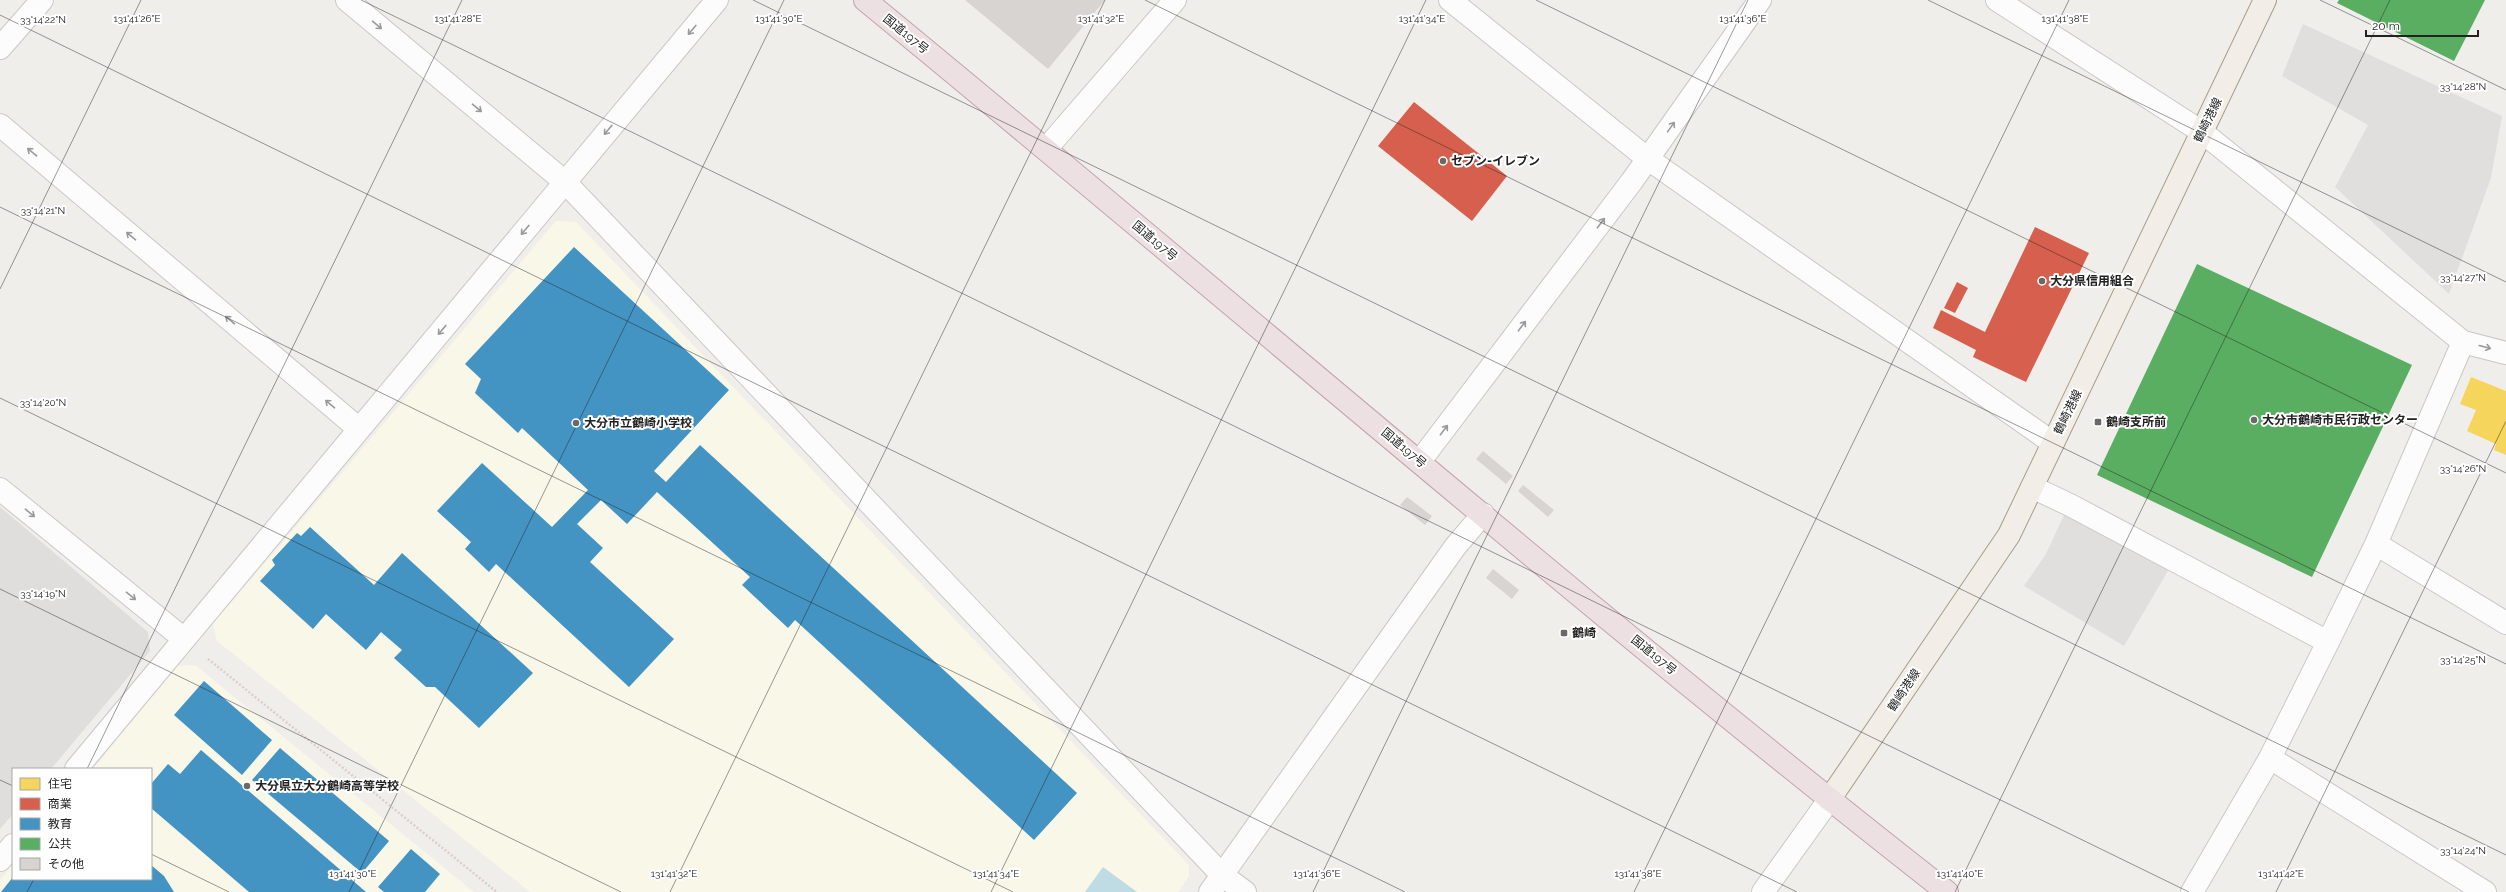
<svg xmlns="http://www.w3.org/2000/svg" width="2506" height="892" font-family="Raleway,'Noto Sans JP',sans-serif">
  <rect width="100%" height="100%" fill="#f0eeeb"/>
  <path fill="#dfdedc" d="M0,507l148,125 2,19 -99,118h-38v45l-13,15z"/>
  <path fill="#f8f7e8" d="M556,221l20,1 613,643v11l-11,16h-648l-313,-251 -4,-17z
    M195,665l279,227h-474v-12l13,-16v15h138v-110h-58l85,-103z"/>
  <path fill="#e0dfde" d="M2303,24l199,92 -11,62 -42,116 -114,-107 33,-62 -86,-49z
    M2064,515l105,54 -45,77 -100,-60 22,-32z"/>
  <path fill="#bfdbe3" d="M1103,867l34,25h-52z"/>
  <path fill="#f6d55c" d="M2471,377l35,14v64l-12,-5 2,-6 -29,-13 9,-21 -16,-6z"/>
  <path fill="#d6604d" d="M1414,102l93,74 -35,45 -94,-75z
    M2035,227l54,26 -63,129 -53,-25 3,-7 -43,-22 8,-18 44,22z
    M1957,282l11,6 -13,25 -11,-5z"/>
  <path fill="#4393c3" d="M574,247l155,143 -75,81 12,11 34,-37 377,348 -43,47 -239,-220 -7,8 -46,-43 8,-8 -93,-85 -30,32 -26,-24 -24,24 26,24 -13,14 84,77 -45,48 -133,-123 -7,8 -24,-23 6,-7 -34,-31 45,-48 70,64 36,-37 -66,-62 -4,5 -43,-40 6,-14 -16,-15z
    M310,527l64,58 28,-32 131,120 -54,55 -44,-41h-9l-32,-29 8,-8 -21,-18 -15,18 -40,-36 -13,15 -53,-48 15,-16 -3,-5 25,-27 4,3z
    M204,681l68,59 -30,35 -68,-60z
    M280,748l109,93 -27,32 -110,-93z
    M201,750l165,142h-117l-98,-84v-24l17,-20 12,10z
    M411,849l29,25 -15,18h-41l-6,-5z
    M151,865l13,11 10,16h-173l12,-15v2h138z"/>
  <path fill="#5aae61" d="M2339,0h146l-31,61 -117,-58z
    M2197,264l215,101 -100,212 -215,-102z"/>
  <path fill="#d7d4d2" d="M965,0h140l-57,69z
    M1483,451l30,25 -7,8 -30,-25z
    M1523,485l31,25 -6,7 -30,-26z
    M1407,497l25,19 -7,9 -25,-20z
    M1493,569l26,21 -7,9 -26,-21z"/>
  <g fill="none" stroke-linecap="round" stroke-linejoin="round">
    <defs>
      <path id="minor" d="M347,0l218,182 657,693 23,17
        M1450,0l198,159 405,284
        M1997,0l205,132 261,210 43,11
        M0,48l42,-48
        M0,125l359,304
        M1046,149l129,-149
        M1420,461l212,-280 128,-181
        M2032,487l38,18 258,137
        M0,489l184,150
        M2376,544l130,79
        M2270,758l215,134
        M76,769l641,-769
        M0,860l13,-15
        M1210,892l245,-345 28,-33
        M1763,892l66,-92
        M2192,892l78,-134 58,-116 48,-98 87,-202"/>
      <path id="major" d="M1829,800l180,-265 256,-535"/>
      <path id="highway" d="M865,0c361,296 714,604 1082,892"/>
    </defs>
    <use href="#minor" stroke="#c9c8c7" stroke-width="24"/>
    <use href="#major" stroke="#a79c86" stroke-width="24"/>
    <use href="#highway" stroke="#c5a2ac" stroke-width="24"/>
    <path stroke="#dccecd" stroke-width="2.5" stroke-dasharray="2 2" stroke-linecap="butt" d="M208,659l289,233"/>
    <use href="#minor" stroke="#fdfcfc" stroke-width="22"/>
    <use href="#major" stroke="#f3ede7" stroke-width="22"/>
    <use href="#highway" stroke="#ece0e2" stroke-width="22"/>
  </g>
  <defs><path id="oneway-shaft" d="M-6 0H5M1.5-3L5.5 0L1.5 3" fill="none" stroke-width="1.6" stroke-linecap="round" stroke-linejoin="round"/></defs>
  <g stroke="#9a9a9a">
    <use href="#oneway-shaft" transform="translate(377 25) rotate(40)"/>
    <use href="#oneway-shaft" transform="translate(692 30) rotate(130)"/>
    <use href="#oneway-shaft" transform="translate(477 108) rotate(40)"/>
    <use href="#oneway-shaft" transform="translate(1671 127) rotate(-55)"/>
    <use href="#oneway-shaft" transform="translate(608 130) rotate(130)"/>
    <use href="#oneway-shaft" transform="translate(32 152) rotate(-140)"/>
    <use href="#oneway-shaft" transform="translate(1601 223) rotate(-53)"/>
    <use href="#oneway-shaft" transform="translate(525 230) rotate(130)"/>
    <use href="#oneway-shaft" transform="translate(131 236) rotate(-140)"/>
    <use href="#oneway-shaft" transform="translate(230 320) rotate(-140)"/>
    <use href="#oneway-shaft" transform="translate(1522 326) rotate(-53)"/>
    <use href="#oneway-shaft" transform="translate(442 330) rotate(130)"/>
    <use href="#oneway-shaft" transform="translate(2485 347) rotate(15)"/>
    <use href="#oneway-shaft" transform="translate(330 404) rotate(-140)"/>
    <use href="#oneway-shaft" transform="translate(1444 430) rotate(-53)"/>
    <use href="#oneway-shaft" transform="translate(30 513) rotate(39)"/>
    <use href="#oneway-shaft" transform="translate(131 596) rotate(39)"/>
  </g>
  <path fill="none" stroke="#222" stroke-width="1" stroke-opacity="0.45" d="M361,0l1828,892M753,0l1753,855M1145,0l1361,664M1536,0l970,473M1928,0l578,282M2320,0l186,90M0,15l1797,877M0,207l1405,685M0,289l141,-289M0,398l1013,494M0,589l621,303M87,769l375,-769M0,780l13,6M151,854l78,38M27,892l7,-13M349,892l435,-892M670,892l435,-892M991,892l435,-892M1313,892l435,-892M1634,892l435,-892M1955,892l435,-892M2276,892l230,-471"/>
  <g fill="#6a6968" stroke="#fff" stroke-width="1.5">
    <circle cx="1443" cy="161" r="4"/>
    <circle cx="2042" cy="281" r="4"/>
    <circle cx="2254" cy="420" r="4"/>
    <rect x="2094" y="418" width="8" height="8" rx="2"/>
    <circle cx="576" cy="423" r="4"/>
    <rect x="1560" y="629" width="8" height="8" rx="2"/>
    <circle cx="247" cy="786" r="4"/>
  </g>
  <g text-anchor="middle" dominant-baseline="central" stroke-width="4" stroke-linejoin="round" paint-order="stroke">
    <g font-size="12" fill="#222" stroke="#fff">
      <text transform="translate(906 34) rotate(39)">国道197号</text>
      <text transform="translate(2208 120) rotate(-64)">鶴崎港線</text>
      <text transform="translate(1155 241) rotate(40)">国道197号</text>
      <text transform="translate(2068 412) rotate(-64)">鶴崎港線</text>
      <text transform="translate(1404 448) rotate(40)">国道197号</text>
      <text transform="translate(1654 655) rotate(39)">国道197号</text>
      <text transform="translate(1904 690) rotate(-56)">鶴崎港線</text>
    </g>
    <g font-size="12" font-weight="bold" fill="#222" stroke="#fff" text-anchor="start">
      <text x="1451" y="161">セブン-イレブン</text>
      <text x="2050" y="281">大分県信用組合</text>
      <text x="2262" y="420">大分市鶴崎市民行政センター</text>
      <text x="2106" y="422">鶴崎支所前</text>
      <text x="584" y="423">大分市立鶴崎小学校</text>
      <text x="1572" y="633">鶴崎</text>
      <text x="255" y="786">大分県立大分鶴崎高等学校</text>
    </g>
  </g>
  <g font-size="10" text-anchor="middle" fill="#222" stroke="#fff" stroke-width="4" stroke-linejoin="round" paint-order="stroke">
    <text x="137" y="22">131°41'26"E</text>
    <text x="458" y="22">131°41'28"E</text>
    <text x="779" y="22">131°41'30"E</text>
    <text x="1101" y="22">131°41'32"E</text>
    <text x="1422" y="22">131°41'34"E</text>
    <text x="1743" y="22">131°41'36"E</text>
    <text x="2065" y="22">131°41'38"E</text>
    <text x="43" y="23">33°14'22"N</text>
    <text x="2463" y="90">33°14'28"N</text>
    <text x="43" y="214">33°14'21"N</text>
    <text x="2463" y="281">33°14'27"N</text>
    <text x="43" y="406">33°14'20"N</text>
    <text x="2463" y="472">33°14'26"N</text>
    <text x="43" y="597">33°14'19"N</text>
    <text x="2463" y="663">33°14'25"N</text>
    <text x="2463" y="854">33°14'24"N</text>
    <text x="353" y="877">131°41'30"E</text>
    <text x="674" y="877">131°41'32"E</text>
    <text x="996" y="877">131°41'34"E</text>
    <text x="1317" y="877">131°41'36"E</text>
    <text x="1638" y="877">131°41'38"E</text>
    <text x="1960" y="877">131°41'40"E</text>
    <text x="2281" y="877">131°41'42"E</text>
  </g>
  <rect x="12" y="768" width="140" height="112" fill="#ffffff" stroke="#a7a7a7"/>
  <rect x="20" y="778" width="20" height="12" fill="#f6d55c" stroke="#a7a7a7"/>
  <text x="48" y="788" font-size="12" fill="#222222">住宅</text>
  <rect x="20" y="798" width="20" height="12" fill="#d6604d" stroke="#a7a7a7"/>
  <text x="48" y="808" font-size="12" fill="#222222">商業</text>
  <rect x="20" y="818" width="20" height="12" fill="#4393c3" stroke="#a7a7a7"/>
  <text x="48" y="828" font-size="12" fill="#222222">教育</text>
  <rect x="20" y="838" width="20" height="12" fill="#5aae61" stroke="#a7a7a7"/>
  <text x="48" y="848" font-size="12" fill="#222222">公共</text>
  <rect x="20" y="858" width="20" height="12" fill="#d7d4d2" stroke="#a7a7a7"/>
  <text x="48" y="868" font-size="12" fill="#222222">その他</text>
  <path d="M2366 30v6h112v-6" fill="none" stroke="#222222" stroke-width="2"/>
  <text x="2372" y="30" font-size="12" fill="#222222" stroke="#ffffff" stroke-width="3" paint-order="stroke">20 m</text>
</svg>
